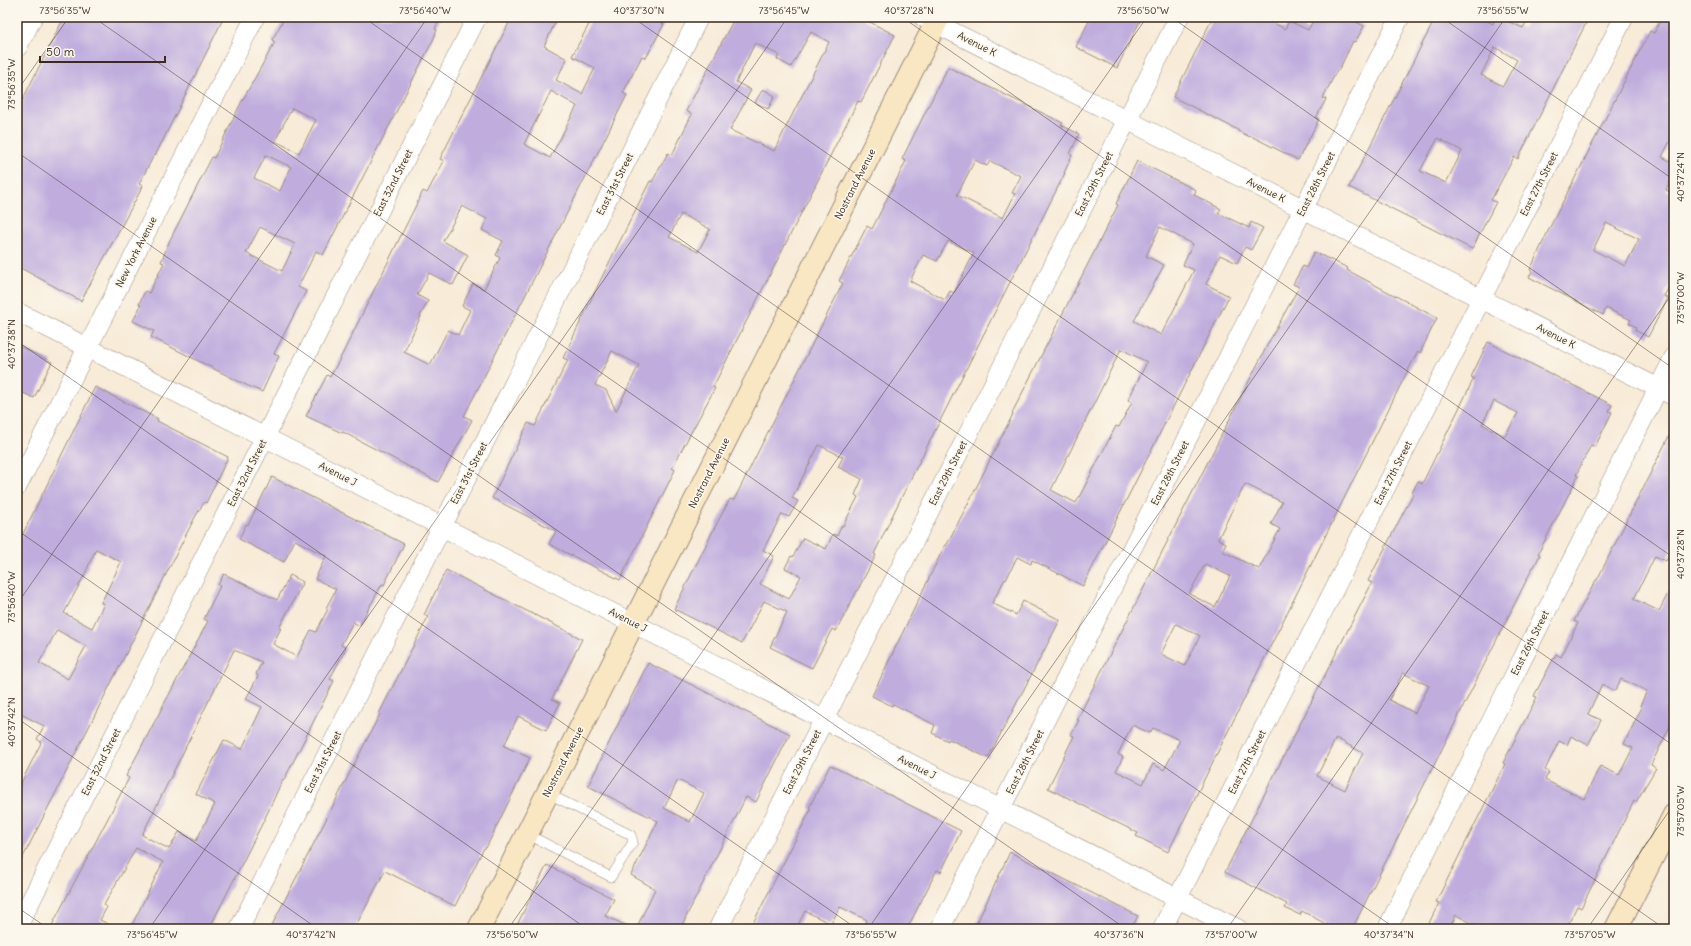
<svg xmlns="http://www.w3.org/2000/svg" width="1691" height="946" font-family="Delius,sans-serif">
  <rect width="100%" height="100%" fill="#fbf7ec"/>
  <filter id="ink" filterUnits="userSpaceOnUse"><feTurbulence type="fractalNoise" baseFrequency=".025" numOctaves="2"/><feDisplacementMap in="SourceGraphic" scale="8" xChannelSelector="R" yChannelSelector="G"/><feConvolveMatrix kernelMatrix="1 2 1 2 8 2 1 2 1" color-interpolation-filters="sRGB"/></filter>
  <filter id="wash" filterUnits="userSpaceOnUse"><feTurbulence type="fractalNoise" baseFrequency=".012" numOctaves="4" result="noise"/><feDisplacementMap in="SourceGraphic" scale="16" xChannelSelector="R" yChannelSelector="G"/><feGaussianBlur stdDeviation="0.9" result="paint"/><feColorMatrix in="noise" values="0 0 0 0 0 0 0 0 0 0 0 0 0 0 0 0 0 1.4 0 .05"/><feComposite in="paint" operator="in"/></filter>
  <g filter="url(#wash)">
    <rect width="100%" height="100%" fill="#f8ebd8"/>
    <g id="blocks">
      <path fill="#c0adde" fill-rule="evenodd" d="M64,17h160l-69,139 -1,-1 -15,29 4,2 -62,115 -64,-35v-155z
        M285,17h156l-6,12 2,1 -4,10 -110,215 -7,-4 -18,36 8,4 -32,63 5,2 -17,36 -18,-8 -93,-47 3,-6 -21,-10 8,-16 -2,-1 6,-13 4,2 15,-30 -3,-1 9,-22 42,-83 2,1 27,-55 34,-61 -3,-2zM292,108l24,12 -17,33 -24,-12zM266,155l25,12 -11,24 -26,-13zM260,227l35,17 -13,27 -36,-18z
        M512,17h46l-14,29 23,13 -11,21 26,14 13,-26 -23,-12 21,-39h73l-4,7h2l-18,34 -4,-2 -19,37 4,2 -163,321 8,4 -34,62 -95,-50 -1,1 -36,-17 21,-41 3,2 13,-24 80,-162 4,2 17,-32 -4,-2zM551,91l26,15 -27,52 -26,-14zM462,206l25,13 -5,11 21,11 -7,14 4,3 -16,31 -11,-5 -11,22 8,4 -12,25 -10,-5 -18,35 -26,-13 17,-36h-1l8,-15 -11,-6 12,-22 24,12 15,-30 -25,-14z
        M735,17h125l35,18 -34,67 -3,-1 -145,286 2,1 -43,80 3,2 -55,110 -71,-36 7,-13 -64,-33 36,-75 7,3 33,-66 -5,-2 39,-81 48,-96 2,1 16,-29 4,2 20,-41 -6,-3zM811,32l18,10 -55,109 -44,-21 21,-40 -15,-8 19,-39 24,12 -2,4 14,8zM681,214l29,15 -12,23 -29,-15zM612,351l27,14 -23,46 -10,-21 -11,-5z
        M1091,17h51l-25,51 -41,-21z
        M1213,17h49l23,12 4,-8 19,9 7,-13h32l17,9 -9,16 -2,-1 -14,29h-2l-14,28 3,1 -10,19 3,1 -21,41 -47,-24 -1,1 -12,-6v-1l-65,-33z
        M1436,17h44l13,7 3,-7h2l25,11 6,-11h60l-71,142 -4,-2 -23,43 5,2 -24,47 -123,-62zM1495,47l22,13 -14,26 -22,-11zM1438,138l24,13 -16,32 -26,-12z
        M1662,17h12v71l-7,14 7,4v27l-12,24 12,6v11l-8,16 8,4v83l-10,19 4,2 -20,39 -13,-7 1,-3 -7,-4 2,-3 -25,-12 -3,7 -74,-38 3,-6 -2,-1 20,-43 100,-196 4,2zM1606,223l33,16 -14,27 -32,-16z
        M948,67l115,56 -2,2 18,9 -9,20 2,1 -8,18h1l-167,331 -24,50 2,1 -40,76 -4,-2 -20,39 -42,-21 17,-35 -23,-11 -22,42 -68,-34 42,-84 14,-26 4,1 52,-104 57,-113 -4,-2 28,-55 5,3 34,-68 -4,-2zM975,160l12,6 3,-5 31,15 -9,17 3,1 -12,24 -46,-23zM948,241l26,12 -20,40 -4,-2 -5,9 -35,-19 13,-26 14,6zM819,445l24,12 -5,10 24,12 -7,16 3,2 -15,29 -1,-1 -5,11 -4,-2 -7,15 -23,-11 -10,19 -2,-1 -6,12 16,8 -12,23 -29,-15 14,-28 -11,-6 19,-36 7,3 9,-16 -6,-3z
        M763,89l12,7 -7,13 -13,-7z
        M1137,161l59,29 -2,5 27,14 -3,4 31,15 2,-6 12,6 -12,22 -6,-3 -8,16 -17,-8 -14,29 23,12 -146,290 -51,-26 -1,4 -14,-7 -11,23 -1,-1 -13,24 24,12 7,-14 37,19 -72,138 -39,-19 -1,2 -16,-8 3,-8 -42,-21 -1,2 -20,-10 73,-151 1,1 28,-54 39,-78 -1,-1 106,-208 -2,-1zM1160,227l33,17 -10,21 11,5 -33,65 -27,-14 30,-56 -18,-9zM1121,349l26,13 -19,38 4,2 -13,25 -3,-1 -40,77 -25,-13z
        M1314,252l34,16 -1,2 90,48 -17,35 -2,-2 -16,31 -234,470 -32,-16 2,-3 -90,-45 26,-52 -3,-1 8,-15h-2l28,-56 165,-324 29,-53 -6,-3 10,-18 3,2zM1245,484l37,18 -11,22 9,5 -21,40 -37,-18 4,-8 -8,-4zM1205,564l25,12 -15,31 -26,-13zM1176,624l24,12 -15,30 -24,-12zM1132,725l18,8 3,-5 27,12 -16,30 -11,-6 -10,20 -27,-13 7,-14 -5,-3z
        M1488,342l124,63 -3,6 3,1 -17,35 -4,-2 -15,30 2,1 -40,78 2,1 -6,12h-1l-181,362h-17l-33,-18 -2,4 -15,-7 2,-4 -62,-32 132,-260 15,-29 -4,-2 45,-87 -1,-1 6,-12 4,3 52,-106 -3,-1zM1494,401l24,12 -13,23 -23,-12zM1403,673l26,13 -14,27 -26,-13zM1336,738l27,15 -18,37 -28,-14z
        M17,345l35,17 -18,36 -17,-8z
        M95,387l63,32 -1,2 71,36 -22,46 -2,-1 -10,17 -177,350v-78l23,-46 1,-3 -4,-3 7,-13 -27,-14v-166zM96,549l25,13 -20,41 3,1 -12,24 -28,-15 20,-37zM57,630l29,16 -18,33 -29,-16z
        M1674,426v118l-8,17 -11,-5 -21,43 25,12 15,-29v136l-23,47 5,3 -20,34 -2,-1 -53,107 -4,-2 -11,23h-83l-27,-14 -7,14h-23l13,-26 -3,-1 69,-138 -2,-1 34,-66 -3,-1 22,-42 5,3 17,-34 -4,-2 22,-41h1zM1621,679l26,12 -7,15 2,1 -18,37 9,4 -14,27 -19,-9 -16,33 -39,-19 4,-8 -4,-2 14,-29 8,4 4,-9 17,9 13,-25 -13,-6 14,-30 13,7z
        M272,477l132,67 -20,41 -2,-1 -23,42 -6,-4 -12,23 5,3 -16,31 4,2 -50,99 -1,-1 -18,39 -56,111h-79l33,-67 -27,-14 -32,57 3,2 -7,13 17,9h-67l79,-151 -3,-2 82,-155 -4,-2 16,-33 -2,-1 6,-11 53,26 13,-25 13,7 -24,46h2l-8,16 24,13 14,-27 5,2 12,-23 -2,-1 10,-19 -21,-10 11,-23 -31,-16 -11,22 -45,-23 7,-15 2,1zM234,650l28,12 -6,12 2,2 -12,23 16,8 -20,42 -18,-9 -28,54 19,10 -19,37 -17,-9 -10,17 -27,-14z
        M446,570l136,69 -30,60 8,4 -14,27 -28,-14 -14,30 26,12 -44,90h-2l-29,58 -70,-35 -31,58h-84l110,-215h-1l49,-97 -4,-2z
        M648,663l142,71 -34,68 -10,-5 -66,132h-44l19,-40 -24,-14 27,-54 -70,-35zM678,780l26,13 -14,29 -26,-14z
        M830,765l131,66 -20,41 -4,-2 -30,59h-44l4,-9 -27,-13 -9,17 -26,-13 -9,18h-46l61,-120 -2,-1z
        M1010,852l128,64 -7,13h-157z
        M547,865l67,34 -9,17 29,13h-119z"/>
    </g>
  </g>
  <g filter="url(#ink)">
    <use href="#blocks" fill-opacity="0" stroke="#9a8a7b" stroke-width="1"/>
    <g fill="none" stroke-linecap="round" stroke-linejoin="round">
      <defs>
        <path id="lane" d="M527,834l84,43 22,-35 -2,-7 -84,-42"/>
        <path id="street" d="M923,17l751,379
          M17,48l16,-31
          M17,312l1221,617
          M17,487l238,-470
          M17,928l460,-911
          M239,929l460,-912
          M718,929l461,-912
          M940,929l460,-912
          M1162,929l462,-912
          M1387,929l287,-572"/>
        <path id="secondary" d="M479,929l460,-912
          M1616,929l58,-114"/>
      </defs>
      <use href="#lane" stroke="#9a8a7b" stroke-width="10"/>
      <use href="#street" stroke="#9a8a7b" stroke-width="20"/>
      <use href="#secondary" stroke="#9a8a7b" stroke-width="24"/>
      <use href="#lane" stroke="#fff" stroke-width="9"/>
      <use href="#street" stroke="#fff" stroke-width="19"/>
      <use href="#secondary" stroke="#f9e7c3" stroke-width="22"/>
    </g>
  </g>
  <path fill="none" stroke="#3b2a1e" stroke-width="1" stroke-opacity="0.45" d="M93,17l1303,912M363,17l1302,912M632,17l1042,729M902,17l772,541M1171,17l503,352M1441,17l233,163M17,91l52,-74M17,152l1109,777M17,341l840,588M17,530l570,399M17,604l411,-587M17,718l301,211M17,907l32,22M149,929l639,-912M508,929l639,-912M868,929l638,-912M1227,929l447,-638M1587,929l87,-125"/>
  <g text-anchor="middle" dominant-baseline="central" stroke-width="3.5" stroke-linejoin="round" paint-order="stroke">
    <g font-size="10" fill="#3b2a1e" stroke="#fbf7ec">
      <text transform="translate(977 44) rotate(27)">Avenue K</text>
      <text transform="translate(393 183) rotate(-63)">East 32nd Street</text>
      <text transform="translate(615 184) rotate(-63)">East 31st Street</text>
      <text transform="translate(855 184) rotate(-63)">Nostrand Avenue</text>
      <text transform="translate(1094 184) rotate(-63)">East 29th Street</text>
      <text transform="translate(1316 184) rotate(-63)">East 28th Street</text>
      <text transform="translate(1539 184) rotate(-63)">East 27th Street</text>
      <text transform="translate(1266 190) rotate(27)">Avenue K</text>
      <text transform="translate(136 252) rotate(-63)">New York Avenue</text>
      <text transform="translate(1556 336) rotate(27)">Avenue K</text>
      <text transform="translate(247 473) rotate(-63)">East 32nd Street</text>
      <text transform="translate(469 473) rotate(-63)">East 31st Street</text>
      <text transform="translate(709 473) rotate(-63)">Nostrand Avenue</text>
      <text transform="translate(948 473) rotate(-63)">East 29th Street</text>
      <text transform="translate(1170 473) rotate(-63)">East 28th Street</text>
      <text transform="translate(1393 473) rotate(-63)">East 27th Street</text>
      <text transform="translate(338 474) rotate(27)">Avenue J</text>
      <text transform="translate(628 620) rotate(27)">Avenue J</text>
      <text transform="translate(1530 643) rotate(-63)">East 26th Street</text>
      <text transform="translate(101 762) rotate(-63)">East 32nd Street</text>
      <text transform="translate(323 762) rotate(-63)">East 31st Street</text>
      <text transform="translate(563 762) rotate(-63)">Nostrand Avenue</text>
      <text transform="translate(802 762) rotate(-63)">East 29th Street</text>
      <text transform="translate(1025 762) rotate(-63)">East 28th Street</text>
      <text transform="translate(1247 762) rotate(-63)">East 27th Street</text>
      <text transform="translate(917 767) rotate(27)">Avenue J</text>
    </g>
  </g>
  <rect width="1691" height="946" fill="none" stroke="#fbf7ec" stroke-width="44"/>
  <path d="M40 56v6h125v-6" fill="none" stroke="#3b2a1e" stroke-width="2"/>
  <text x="46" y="56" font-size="12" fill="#3b2a1e" stroke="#fbf7ec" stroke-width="3" paint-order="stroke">50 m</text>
  <rect x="22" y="22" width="1647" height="902" fill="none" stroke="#3b2a1e" stroke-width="1.5"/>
  <g font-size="10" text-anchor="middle" fill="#3b2a1e">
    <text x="65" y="14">73°56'35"W</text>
    <text x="425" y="14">73°56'40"W</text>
    <text x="639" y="14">40°37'30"N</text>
    <text x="784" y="14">73°56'45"W</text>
    <text x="909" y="14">40°37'28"N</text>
    <text x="1143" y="14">73°56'50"W</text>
    <text x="1503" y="14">73°56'55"W</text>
    <text transform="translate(11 84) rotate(-90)" y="4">73°56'35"W</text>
    <text transform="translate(1680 177) rotate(-90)" y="4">40°37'24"N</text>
    <text transform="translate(1680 298) rotate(-90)" y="4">73°57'00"W</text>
    <text transform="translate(11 344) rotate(-90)" y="4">40°37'38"N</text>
    <text transform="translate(1680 554) rotate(-90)" y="4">40°37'28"N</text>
    <text transform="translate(11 597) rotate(-90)" y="4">73°56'40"W</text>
    <text transform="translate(11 722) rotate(-90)" y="4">40°37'42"N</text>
    <text transform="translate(1680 811) rotate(-90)" y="4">73°57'05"W</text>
    <text x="152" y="938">73°56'45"W</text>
    <text x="311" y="938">40°37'42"N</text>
    <text x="512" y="938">73°56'50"W</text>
    <text x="871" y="938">73°56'55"W</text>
    <text x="1119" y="938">40°37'36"N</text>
    <text x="1231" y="938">73°57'00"W</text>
    <text x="1389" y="938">40°37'34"N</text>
    <text x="1590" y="938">73°57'05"W</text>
  </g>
</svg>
